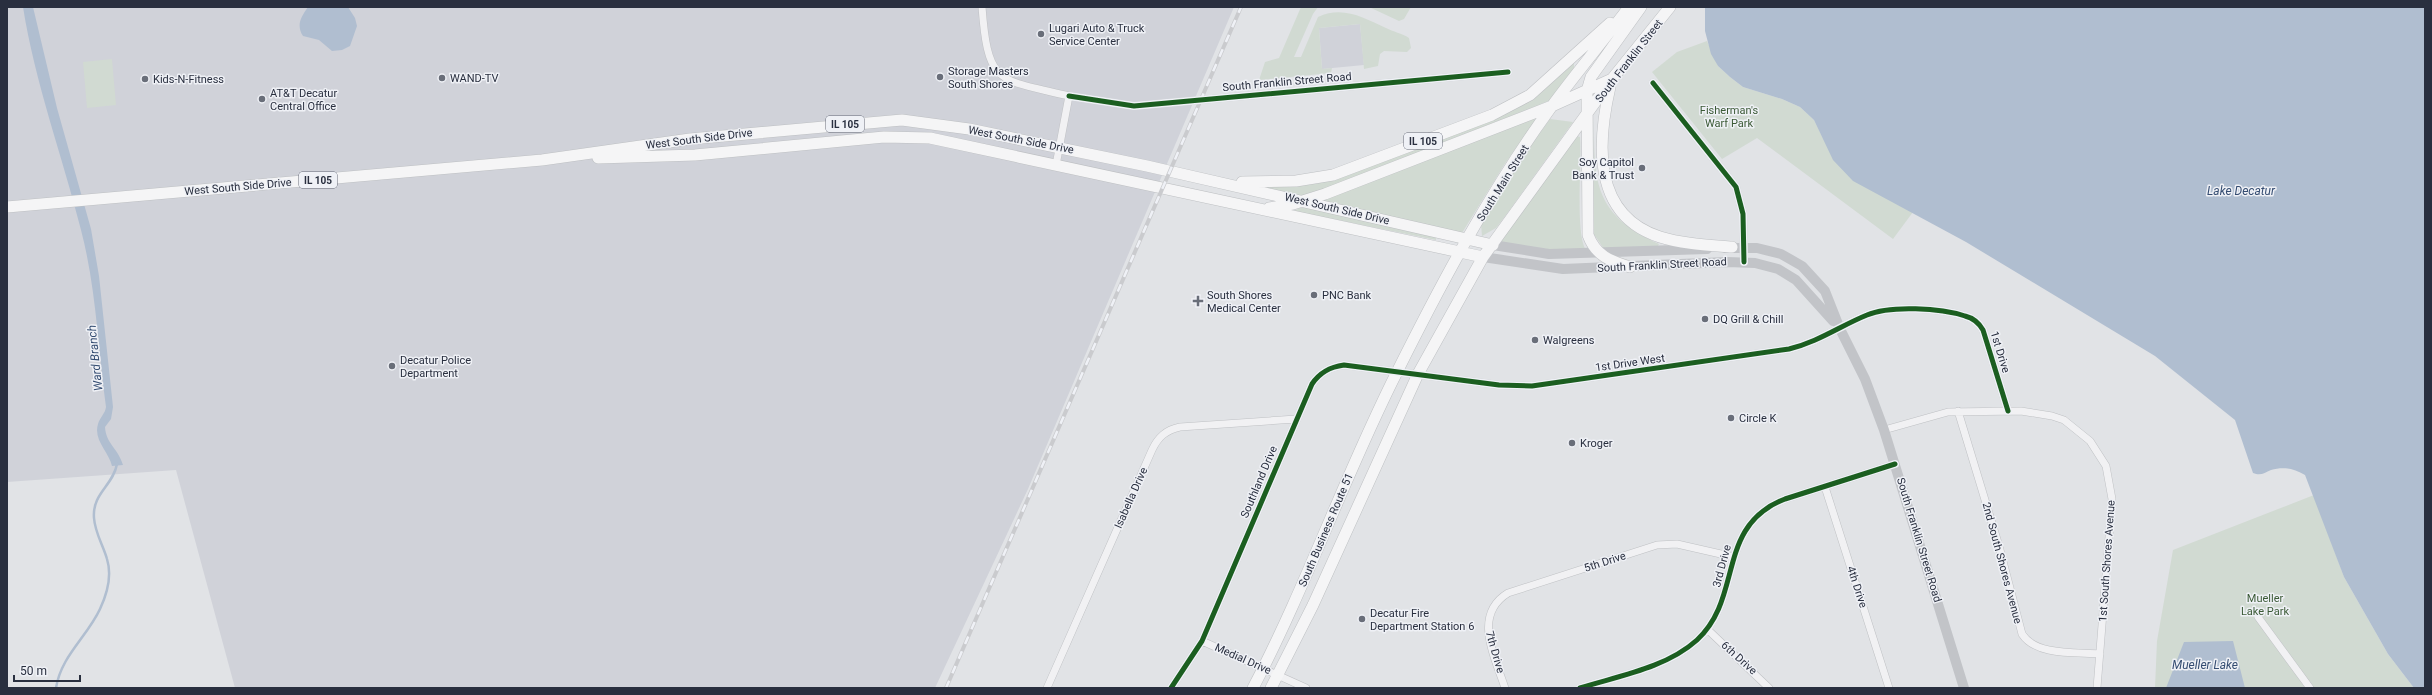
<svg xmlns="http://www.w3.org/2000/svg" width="2432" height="695" font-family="Roboto,sans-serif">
  <rect width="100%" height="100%" fill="#e1e3e6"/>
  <path fill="#d0d2d9" d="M7,7h1227l-206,482 -93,199h-700l-59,-218 -169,12z
    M1360,24l4,41 -42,4 -3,-41z"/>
  <path fill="#d1dad2" d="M1301,7h17l-5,7 -19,43h7l17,-40c25,-12 46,1 68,11 7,4 16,5 23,10l2,10 -4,4 -23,-1 -4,3 -2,12 -14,3 -4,-45 -41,4 3,41 10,-1 -1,5 -72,7 6,-18 14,-4z
    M1369,7h42l-7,12 -5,2z
    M1707,41l11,25 12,11 13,10 39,12 18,8 14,13 9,18 66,60 24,14 -20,27 -136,-101 -35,21 -70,-87 25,-20z
    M112,59l4,46 -29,3 -4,-46z
    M1574,62v7l-25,32 -246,96 -51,-10 40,-2 196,-66z
    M1594,114c0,66 -2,100 65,130l-1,2 -54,3 -11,-16z
    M1538,117l-34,48 -42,68 -145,-32z
    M1550,119l23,3 -67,93 -10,13 -14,8 -1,-12 43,-69z
    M1577,136l3,1c2,26 -5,96 6,113l-23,1 -61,-8v-4z
    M1304,206l132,30v4l-142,-29z
    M2314,495l30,82 44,77 26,34h-259l2,-47 16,-91z"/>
  <path fill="#b0bed0" d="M23,7h10l24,101 34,121 8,47 14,131 -2,12 -6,8c1,17 13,21 18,38l-11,1c-3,-14 -19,-26 -14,-42 2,-7 7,-10 8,-17 -8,-59 -10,-120 -25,-177 -19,-75 -46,-147 -58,-223z
    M308,7h40l7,11 2,8 -7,20 -8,4 -10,1 -13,-11 -16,-4c-7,-11 -2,-19 5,-29z
    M1705,7h720v681h-11l-26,-34 -44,-77 -39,-102c-11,-6 -21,-9 -34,-5 -7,3 -10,6 -18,3l-18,-53 -80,-64 -189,-114 -113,-61 -20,-21 -19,-40 -14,-13 -18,-8 -39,-12 -13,-10 -12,-11 -7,-12 -6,-23z
    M2233,641l12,47h-79l18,-46z"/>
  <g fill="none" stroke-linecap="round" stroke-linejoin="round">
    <path stroke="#b0bed0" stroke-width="2.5" d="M56,688c5,-32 31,-51 44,-79 7,-15 12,-34 7,-50 -4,-14 -12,-26 -13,-41 -2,-25 19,-32 23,-54"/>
    <defs>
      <path id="street" d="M982,7c6,79 16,72 87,89l-13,69
        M1653,83l83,104 7,27 1,48
        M1069,96l65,10 374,-34
        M1958,411l41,135 23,88c14,22 54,18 78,20
        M1884,430l64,-18 73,-1 31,5 12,4 26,21 16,25 6,33 -15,189
        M1825,487l64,201
        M2258,617l52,71
        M1707,629l62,59
        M1202,641l104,47
        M1047,688l105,-238c6,-13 14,-20 28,-23l116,-8
        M1171,688l31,-47 110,-257c8,-12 18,-17 32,-19l155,20 33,1 257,-37c29,-7 51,-23 78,-34 23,-10 74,-7 98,1 8,2 14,7 18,14l25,81
        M1505,688c-10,-31 -33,-73 3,-95l149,-48 20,-1 57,13
        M1580,688c38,-12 86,-20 117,-48 47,-43 18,-114 88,-141l110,-35"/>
      <path id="primary" d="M1610,87c-13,56 -18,128 50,150 23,7 48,8 72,10
        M598,158l97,-3 189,-18 46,1 553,119
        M1242,182l54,-1 37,-6 159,-60 38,-20 80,-72
        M7,207l535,-47 148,-21 212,-19 67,9 178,37 346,79
        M1269,208l24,-4 32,-10 227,-88 60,-27
        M1630,267c-20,-6 -34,-11 -42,-32l-1,-144 4,-14 50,-70
        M1253,688c54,-103 92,-214 145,-318 45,-90 94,-182 154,-264 25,-34 52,-66 77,-99
        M1271,688l42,-83 105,-231 65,-117 129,-178 58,-72"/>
    </defs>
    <use href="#street" stroke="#bfc1c4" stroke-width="8"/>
    <use href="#primary" stroke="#bec0c3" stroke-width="12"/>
    <use href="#street" stroke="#f1f1f3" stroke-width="7"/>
    <path stroke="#c2c4c8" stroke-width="10" d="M1493,245l56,9 158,-5
      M1725,248h32l24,6 21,12 23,25 15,38 25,50 19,51 80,258
      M1483,257l80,12 164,-7 28,1 23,6 18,11 37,41"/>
    <use href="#primary" stroke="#f5f5f6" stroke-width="11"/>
    <defs>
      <path id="rail" d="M946,688l295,-681"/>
    </defs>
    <use href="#rail" stroke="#cacbce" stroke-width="4"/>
    <use href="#rail" stroke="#eff1f6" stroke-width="2.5" stroke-dasharray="8" stroke-linecap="butt"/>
    <defs>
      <path id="cycleway" d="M1653,83l83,104 7,27 1,48
        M1069,96l65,10 374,-34
        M1171,688l31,-47 110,-257c8,-12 18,-17 32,-19l155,20 33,1 257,-37c29,-7 51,-23 78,-34 23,-10 74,-7 98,1 8,2 14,7 18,14l25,81
        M1580,688c38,-12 86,-20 117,-48 47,-43 18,-114 88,-141l110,-35"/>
    </defs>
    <use href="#cycleway" stroke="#eff1f6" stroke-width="8"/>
    <use href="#cycleway" stroke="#1b5e20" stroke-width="5"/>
  </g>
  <g fill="#696e79" stroke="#eff1f6" stroke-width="1.5">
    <circle cx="1041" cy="34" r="4"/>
    <circle cx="940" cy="77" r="4"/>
    <circle cx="442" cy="78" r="4"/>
    <circle cx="145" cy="79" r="4"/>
    <circle cx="262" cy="99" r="4"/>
    <circle cx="1642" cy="168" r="4"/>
    <circle cx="1314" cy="295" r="4"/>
    <path d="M1196 295h4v4h4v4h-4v4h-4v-4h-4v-4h4z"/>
    <circle cx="1705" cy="319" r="4"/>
    <circle cx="1535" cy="340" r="4"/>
    <circle cx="392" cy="366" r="4"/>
    <circle cx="1731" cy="418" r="4"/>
    <circle cx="1572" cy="443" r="4"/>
    <circle cx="1362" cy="619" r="4"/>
  </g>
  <g text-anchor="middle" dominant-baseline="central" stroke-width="3" stroke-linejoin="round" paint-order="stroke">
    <g fill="#eff1f6" stroke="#646976" stroke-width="1">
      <rect x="826" y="116" width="38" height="16" rx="3"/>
      <rect x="1404" y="133" width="38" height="16" rx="3"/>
      <rect x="299" y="172" width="38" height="16" rx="3"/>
    </g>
    <g font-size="10" font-weight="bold" fill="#292f3f">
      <text x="845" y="124">IL 105</text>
      <text x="1423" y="141">IL 105</text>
      <text x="318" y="180">IL 105</text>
    </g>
    <g font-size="11" fill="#292f3f" stroke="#eff1f6" text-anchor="start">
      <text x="1049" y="28">Lugari Auto &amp; Truck<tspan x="1049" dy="13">Service Center</tspan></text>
      <text x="948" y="71">Storage Masters<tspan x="948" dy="13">South Shores</tspan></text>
      <text x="450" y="78">WAND-TV</text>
      <text x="153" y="79">Kids-N-Fitness</text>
      <text x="270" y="93">AT&amp;T Decatur<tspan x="270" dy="13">Central Office</tspan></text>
      <text x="1634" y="162" text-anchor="end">Soy Capitol<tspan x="1634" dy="13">Bank &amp; Trust</tspan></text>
      <text x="1207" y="295">South Shores<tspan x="1207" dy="13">Medical Center</tspan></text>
      <text x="1322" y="295">PNC Bank</text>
      <text x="1713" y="319">DQ Grill &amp; Chill</text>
      <text x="1543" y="340">Walgreens</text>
      <text x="400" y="360">Decatur Police<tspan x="400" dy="13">Department</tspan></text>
      <text x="1739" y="418">Circle K</text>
      <text x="1580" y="443">Kroger</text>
      <text x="1370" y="613">Decatur Fire<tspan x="1370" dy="13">Department Station 6</tspan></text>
    </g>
    <g font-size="11" fill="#292f3f" stroke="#eff1f6">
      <text transform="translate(1629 61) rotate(-52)">South Franklin Street</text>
      <text transform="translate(1287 82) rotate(-5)">South Franklin Street Road</text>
      <text transform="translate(699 139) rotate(-7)">West South Side Drive</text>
      <text transform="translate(1021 140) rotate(11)">West South Side Drive</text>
      <text transform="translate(1503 183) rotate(-58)">South Main Street</text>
      <text transform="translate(238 187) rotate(-5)">West South Side Drive</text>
      <text transform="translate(1337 209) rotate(13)">West South Side Drive</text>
      <text transform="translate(1662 265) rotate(-3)">South Franklin Street Road</text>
      <text transform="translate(2000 352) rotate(73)">1st Drive</text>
      <text transform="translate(1630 363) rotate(-8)">1st Drive West</text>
      <text transform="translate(1259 482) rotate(-67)">Southland Drive</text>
      <text transform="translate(1131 498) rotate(-66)">Isabella Drive</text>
      <text transform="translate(1326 530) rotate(-67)">South Business Route 51</text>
      <text transform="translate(1919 540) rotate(73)">South Franklin Street Road</text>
      <text transform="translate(2107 561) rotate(-86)">1st South Shores Avenue</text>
      <text transform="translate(1605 562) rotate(-18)">5th Drive</text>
      <text transform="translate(2002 563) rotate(75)">2nd South Shores Avenue</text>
      <text transform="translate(1722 566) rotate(-75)">3rd Drive</text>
      <text transform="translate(1857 587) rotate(72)">4th Drive</text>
      <text transform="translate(1495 652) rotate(74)">7th Drive</text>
      <text transform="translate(1739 658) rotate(42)">6th Drive</text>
      <text transform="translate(1243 659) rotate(24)">Medial Drive</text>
    </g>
    <g font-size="11" fill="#3b5a36" stroke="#eff1f6">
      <text x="1729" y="110">Fisherman's<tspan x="1729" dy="13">Warf Park</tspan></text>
      <text x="2265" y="598">Mueller<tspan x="2265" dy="13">Lake Park</tspan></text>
    </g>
    <g font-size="12" font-style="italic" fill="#344c71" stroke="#eff1f6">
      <text x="2241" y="191">Lake Decatur</text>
      <text transform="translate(95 358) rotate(-96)">Ward Branch</text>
      <text x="2205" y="665">Mueller Lake</text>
    </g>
  </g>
  <rect width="2432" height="695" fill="none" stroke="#292f3f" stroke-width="16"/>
  <path d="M14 675v6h66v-6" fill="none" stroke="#292f3f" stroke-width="2"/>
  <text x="20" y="675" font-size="12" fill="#292f3f" stroke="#eff1f6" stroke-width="3" paint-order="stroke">50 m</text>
</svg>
